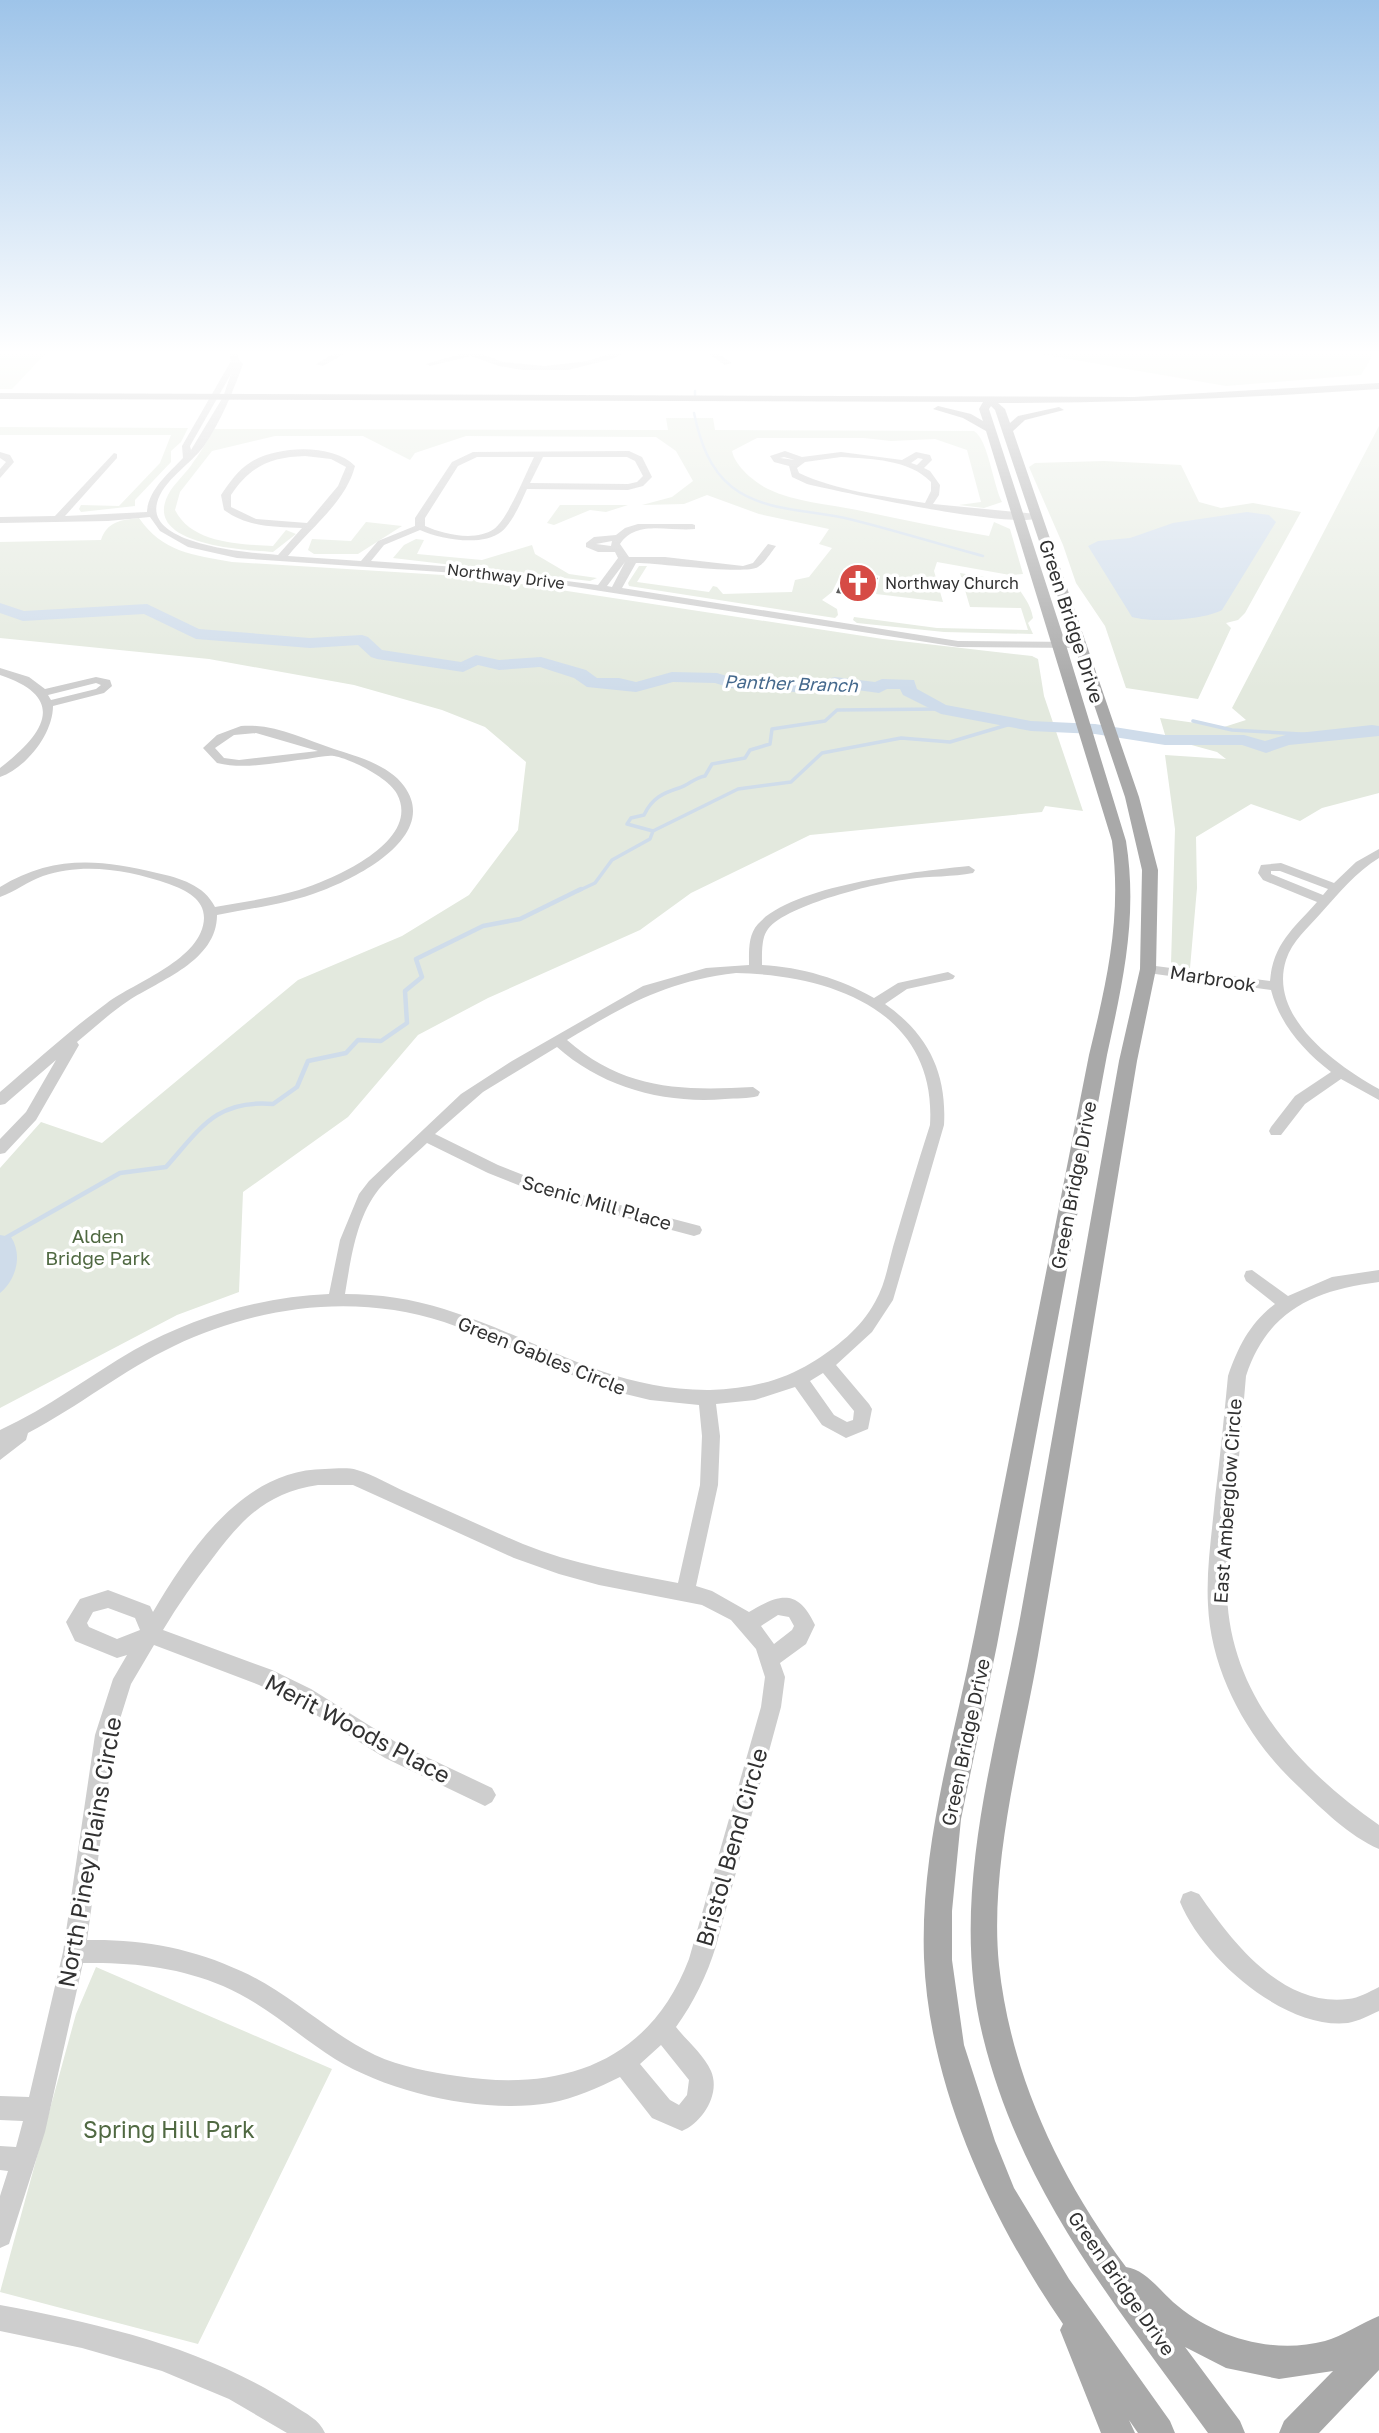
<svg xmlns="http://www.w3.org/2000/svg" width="1379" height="2433" font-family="'Golos Text',sans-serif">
  <rect width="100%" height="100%" fill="#fff"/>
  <path fill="#e3e9de" d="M0,350h49l-37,39h-12z
    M1017,350h359l-15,25 -135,11z
    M666,418h47l2,12 259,1c14,8 19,54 28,71l-18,6 -25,-3 22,-3 -14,-52 -32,-11 -44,2 -27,-3h-107l-25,13c3,15 22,31 36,38 27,13 60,15 89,21 44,9 88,19 132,26l5,-14 16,7 13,45 -13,1 -73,-13 -3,9 9,31 -67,-8 4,-18 -27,-8h-9l-12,24 -10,8 15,9 1,6 -3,3 -206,-32 -1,-3 11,-17h8l-10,16 72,10 4,-6 4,1 6,7 69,-2 3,-12 14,-3 23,-29 -13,-4 10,-15 -70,-15 -52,-19 -23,9 -42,1 30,-8 21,-16 -17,-30 -20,-14 -190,-1 -51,17 -5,7 -47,-24h-88l-63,15 -32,41 -5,18c17,34 65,34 98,36l13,-16 10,4 -23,18c-26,-2 -131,-6 -105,-57 6,-12 19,-22 26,-34 8,-10 13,-21 20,-32l454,1z
    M1379,426v367l-57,15 -22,13 -49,-17 -55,33 1,51 -7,80 -19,-4 4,-135 -10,-74 61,4 -9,-7 -51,-14 -6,-20 64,9 22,-7 -14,-12z
    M0,427l188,1 -7,14 -10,9v11l-36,38v6l-54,6 -2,-3 2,-4 38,1 41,-43 11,-28h-171z
    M1104,461l77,4 18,37 22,6 32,-5 48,9 -56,101 -7,7 -12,3 5,5 -33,71 -72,-11 -21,-62 -29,-43 -13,-38 -34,-78 6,-4z
    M560,505h68l-22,7 -16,-2 -36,15 -7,-2z
    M139,518c23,34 54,37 93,44l243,15 408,62 149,17 6,3 6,37 39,115 -38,-5 -3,6 -232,23 -119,58 -51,37 -152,68 -70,37 -70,82 -105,75 -4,100 -62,23 -177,93v-240l41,-46 61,21 196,-163 104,-44 67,-41 49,-65 8,-68 -41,-35 -43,-17 -88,-25 -145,-26 -209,-21v-96l101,-2c6,-18 19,-20 38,-22z
    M366,522l36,4 -44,28h-44l-6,-4 4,-11 39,2z
    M416,539l8,1 -7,14 65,6 50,-15 3,9 34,20 28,4 -7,3 -197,-23 11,-13z
    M960,573l55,9c7,14 15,19 18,36l-5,5 5,11 -89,-2 -87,-9 -4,-3 1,-3 83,11 91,2 -7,-22 -51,-1z
    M96,1967l236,102 -134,275 -198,-52 76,-278z"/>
  <path fill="#cfdcea" d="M1247,512l22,3 7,7 -54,88c-18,10 -69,13 -90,7l-44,-71 10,-5 32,-3 43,-15z
    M0,1235l11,2c12,18 5,43 -11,56z"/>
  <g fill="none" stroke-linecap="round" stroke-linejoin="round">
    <path stroke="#cfdcea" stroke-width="2.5" d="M695,391v4
      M694,413c6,28 15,56 38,74 32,25 80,23 117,32 45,11 89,25 134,37"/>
    <path stroke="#cfdcea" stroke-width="3.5" d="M1193,721l39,9 104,6
      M653,831l85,-42 53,-7 31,-29 79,-15 49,4 64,-19
      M578,891l17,-8 17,-23 38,-21 3,-8 -26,-7 4,-6 13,-3c8,-17 19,-22 35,-27 10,-3 15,-10 26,-12l7,-12 33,-6 5,-8 20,-6 2,-15 53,-8 12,-11 104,-1"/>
    <path stroke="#cfdcea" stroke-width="4.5" d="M0,1241l120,-68 46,-6c34,-38 50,-68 107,-63l24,-17 11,-26 38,-8 12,-13 23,1 26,-18 -2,-32 17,-14 -6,-18 67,-33 37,-7 61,-30"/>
    <path fill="#cfdcea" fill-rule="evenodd" d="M0,603l24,8 123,-7 52,25 111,9 52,-3 6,2 14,13 79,12 15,-7 23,5 42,-3 45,13 11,8h22l17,4 36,-10 45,1 16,5 78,5 24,-6 40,5 7,-3 32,1 3,9 29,16 85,16 64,3 70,11h79l21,6 24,-7 83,-9 7,1v10l-90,9 -23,8 -24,-8h-77l-70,-11 -64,-3 -90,-17 -38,-19 -3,-6h-13l-8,4 -44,-6 -24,6 -80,-5 -16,-5 -42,-1 -37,10 -49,-5 -13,-9 -34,-11 -41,3 -21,-5 -15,7 -86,-13 -6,-2 -13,-12 -48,3 -114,-9 -52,-25 -121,7 -23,-8z"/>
  </g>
  <path fill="#181818" d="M846,571l18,3 14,4 -5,10h-3l-3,4 -12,-1 -2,4 -17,-2z"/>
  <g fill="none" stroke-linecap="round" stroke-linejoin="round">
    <path fill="#cecece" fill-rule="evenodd" d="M228,350h8l3,10 4,4c-10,28 -22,57 -39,82 -14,19 -41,34 -47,57 -11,43 97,50 121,52l24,-27c-28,-1 -55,-1 -78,-18l-3,-15c8,-12 17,-25 30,-33 26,-16 81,-19 104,4 -9,36 -45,62 -67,90l73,5 17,-20 37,-15v-8l37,-56 21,-10 156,-1 13,6 10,20 -9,9 -15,4 -101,-1c-6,13 -14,33 -26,43 -19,15 -61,7 -81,-2l-36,15 -13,16 85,6 142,18 20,-27 -3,-6h-17l-12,-5v-4l8,-6 22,-2 9,-7 13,-4h54l3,1v4c-24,3 -59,-10 -75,15l9,13h36l78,9 10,-3 15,-19 8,2c-5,6 -11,17 -18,21 -13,8 -99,-4 -122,-4l-14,25 336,53 123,1 5,3 -5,3 -123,-1 -415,-65 -87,-9 -219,-15 -49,-11 -28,-16 -10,-14 -42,4 -108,2v-6l55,-1 59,-63 3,1v4l-52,58 82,-4c1,-22 22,-39 36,-54l-1,-12 49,-85zM231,374l-8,23 -32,53 -1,-4zM305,456l26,3 15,8 -8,19 -31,37 -51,-4 -25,-12v-12c19,-29 40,-38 74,-39zM477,457h57c-8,16 -26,62 -40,72 -19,13 -51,5 -69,-3v-8l33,-52zM543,457h84l8,4 8,15 -6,6 -9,2 -98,-1zM612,541l-1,5 -15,-2zM625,562l-13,25 -5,-1z
      M340,350h11l-28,16 -7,-2z
      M460,350h11l32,12 42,4 43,-5 32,-11h11l-19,9 -44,11h-45l-24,-4 -28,-10 -41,10 -4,-2 38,-11z
      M703,350h10l19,13 -7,2z
      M785,451l17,6 39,-5 61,8 14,-8 14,3 2,5 -8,8 6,3 10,14 -1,10 -6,9 104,10 5,3c-23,14 -201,-25 -235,-33l-15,-7 -3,-11 -15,-4 -4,-6zM784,457l11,3 -15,-2zM841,457c30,2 68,2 90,25v9l-6,12c-41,-7 -88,-12 -126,-30l-2,-5 8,-6zM918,458l5,1 -6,6 -6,-2z
      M0,452l10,3 4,7 -14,16v-9l6,-7 -6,-4z
      M0,668l29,9 16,12 51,-12 14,3 2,6 -8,7 -51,13c0,28 -27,62 -53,71v-9c44,-34 69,-70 0,-93zM96,683l5,2 -5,4 -45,11 -3,-5z
      M241,726c32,-3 63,13 93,23 22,7 55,16 70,37 36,49 -45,91 -83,105 -33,13 -69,17 -104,24 0,46 -57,65 -89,86 -18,12 -34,27 -51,41l2,3 -43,75 -31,33 -5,1v-15l26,-27 30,-52 -51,44 -5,1v-13c35,-30 70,-62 107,-89 28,-21 96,-44 97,-85 0,-19 -18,-28 -35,-34 -40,-14 -85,-22 -126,-8 -15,5 -28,16 -43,21v-10c52,-32 100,-28 157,-14 23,5 47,12 58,34 28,-5 57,-9 84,-17 35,-11 123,-49 98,-96 -8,-16 -46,-35 -63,-38 -8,-1 -19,2 -27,3 -29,3 -61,11 -90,4l-14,-15 14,-13zM256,733l62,18 -79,9 -15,-2 -9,-10 19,-13z
      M1379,849v9c-23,14 -40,35 -58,55 -13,15 -29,28 -35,47 -18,57 50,105 93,129v11l-38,-21 -36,25 -24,31h-10l-2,-4 2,-4 24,-31 36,-24c-27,-21 -51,-47 -60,-82l-123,-17 -7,-4 7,-4 122,16c3,-37 23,-52 47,-79l-54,-22 -5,-7 3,-8 20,-2 53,20 22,-21zM1271,871h9l48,18 -5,6 -52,-21z
      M969,866l6,4 -2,3c-20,4 -43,3 -64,6 -32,4 -121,25 -141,50 -7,9 -6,25 -6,36 39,2 79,14 112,33l24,-15 50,-11 7,4 -2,3 -46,10 -22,15c43,30 62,69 59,121l-51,175 -21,32 -36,33 33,39 3,5 -4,20 -22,9 -24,-13 -27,-38 -40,13 -39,4 4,32 -2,49 -22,101 16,5 37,21c30,-18 49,-24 66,13l-9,19 -26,19 5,14 -4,30 -65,239c-9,29 -22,56 -40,81 11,14 28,28 35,44 10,23 -9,52 -29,60l-30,-13 -32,-41c-22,11 -45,21 -70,26 -66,11 -158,-9 -215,-44 -38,-24 -70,-55 -112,-73 -44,-19 -92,-24 -140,-23l-38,169 -36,112 -9,4v-52l8,-25 -8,-1v-24l16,1 7,-26 -23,-1v-24l29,1 34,-145 32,-217 18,-56 14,-24 -10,3 -42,-17 -9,-19 14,-23 28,-9 42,16 3,6c37,-63 91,-143 172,-143 10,0 22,-2 32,1 17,5 33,15 49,22 39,17 77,35 117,52 49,20 103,29 155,39l22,-98 2,-49 -3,-31 -49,-5 -33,-8c-59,-20 -114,-50 -173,-70 -89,-29 -186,-16 -270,24 -51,24 -96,61 -146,87l-2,7 -26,20v-30c48,-22 89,-54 134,-80 60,-33 126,-53 195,-56l11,-54 19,-46 10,-13 92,-87 51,-33 131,-75 63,-18 43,-3c0,-14 -1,-30 9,-41 34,-39 161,-53 211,-58zM736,973c96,2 201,38 194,152 -13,40 -25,81 -37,122 -5,18 -8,38 -18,55 -14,26 -39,46 -64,61 -31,19 -65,26 -101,27 -103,1 -172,-52 -266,-81 -32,-10 -65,-15 -99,-15 6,-36 11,-76 34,-105 14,-16 32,-31 48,-46l61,30 63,25 143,38 6,-2 2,-4 -2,-4 -141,-37 -61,-24 -63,-31 48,-42 74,-45c46,41 108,57 168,52 11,-1 23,0 33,-3l2,-4 -7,-5c-71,4 -129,3 -186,-47 59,-35 99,-59 169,-67zM823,1373l31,38 -1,9 -6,2 -13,-7 -24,-34zM318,1485h35l161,73 45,16 40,11 103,20 29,15 25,29 9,28 -4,30 -72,252c-40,105 -129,133 -232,117 -27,-4 -56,-9 -82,-21 -48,-23 -85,-62 -134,-84 -49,-23 -100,-32 -154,-31l28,-205 16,-51 23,-39 105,40 38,18 88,55 100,48 7,-4 4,-7 -4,-7 -93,-44 -88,-55 -39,-19 -109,-40c15,-25 31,-48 49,-71 30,-40 54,-66 106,-74zM108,1608l27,10 5,12 -23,9 -28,-12 -2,-4 6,-11zM778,1615l11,2 5,9 -2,4 -18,14 -13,-18zM661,2045l28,35 -2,15 -8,10 -9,-5 -30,-36z
      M1252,1270l36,26 44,-19 47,-7v12c-65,8 -112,29 -133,94l-19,219c4,101 72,174 152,230v24c-30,-13 -57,-40 -80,-62 -50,-46 -88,-113 -91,-182 -2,-36 4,-71 7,-107 5,-40 9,-81 13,-122 10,-29 22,-53 47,-72l-29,-23 -2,-5 2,-5z
      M1191,1891l8,3c34,49 83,113 149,105 11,-1 21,-7 31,-12v24c-9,4 -20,10 -31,12 -64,7 -145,-65 -168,-121l3,-8z
      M0,2305c101,19 206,43 293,100 13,9 26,14 32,28h-38l-58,-34 -67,-28 -80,-23 -82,-17z"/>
    <path fill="#a9a9a9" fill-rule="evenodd" d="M1379,383v6c-127,9 -253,14 -381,14l7,6 5,14 8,-7 41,-9 5,3 -39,10 -12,11 126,366 19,73 -2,99 -19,92c-33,198 -65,396 -99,594 -17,96 -49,212 -39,310 12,111 61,213 127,302 18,2 34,23 47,35 40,35 99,53 152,39 18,-5 36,-18 54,-25v54l-60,63h-40l5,-12 49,-50 -54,8 -53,-11 -41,-21 55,74 5,12h-37c-91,-126 -187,-241 -225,-396 -35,-140 13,-286 38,-424 33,-184 65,-368 98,-552l21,-92 2,-99 -17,-73 -130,-387 -4,-4 -2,3 77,236 60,196c12,76 -3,140 -19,214l-110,590 -36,174 -9,92v49l12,85 31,96 19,47 55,91 101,142 5,12h-37l-9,-13 6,13h-34l-41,-103 3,-6c-72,-104 -134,-238 -139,-366 -4,-111 30,-219 51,-326 38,-192 76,-385 114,-577 18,-74 33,-138 23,-214l-126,-410 -23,-13 -30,-9 5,-3 33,8 12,7 -4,-12 4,-7 -983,-3v-6l1134,4z"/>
  </g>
  <linearGradient id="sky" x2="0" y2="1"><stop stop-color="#9ec4e9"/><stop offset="0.51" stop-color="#fff"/><stop offset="1" stop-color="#fff" stop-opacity="0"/></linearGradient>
  <rect width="1379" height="691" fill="url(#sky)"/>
  <defs>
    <symbol id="church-disc" viewBox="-11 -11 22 22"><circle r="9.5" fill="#d64b45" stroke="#fff"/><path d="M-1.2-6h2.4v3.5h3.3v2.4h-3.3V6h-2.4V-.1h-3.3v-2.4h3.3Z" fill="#fff"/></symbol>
  </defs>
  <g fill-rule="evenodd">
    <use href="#church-disc" x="836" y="561" width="44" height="44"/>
  </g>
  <g text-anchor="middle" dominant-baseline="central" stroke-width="7" stroke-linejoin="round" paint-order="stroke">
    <g font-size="16" fill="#313131" stroke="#fff">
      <text transform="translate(506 576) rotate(7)">Northway Drive</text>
    </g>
    <g font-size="16" fill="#313131" stroke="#fff" text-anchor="start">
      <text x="885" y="583">Northway Church</text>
    </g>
    <g font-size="18" font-style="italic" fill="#45698d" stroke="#fff">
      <text transform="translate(791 683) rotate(2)">Panther Branch</text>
    </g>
    <g font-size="19" fill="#313131" stroke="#fff">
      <text transform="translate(1072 621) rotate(72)">Green Bridge Drive</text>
      <text transform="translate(1213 978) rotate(9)">Marbrook</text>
      <text transform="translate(1073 1185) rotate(-79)">Green Bridge Drive</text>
      <text transform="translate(597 1202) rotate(16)">Scenic Mill Place</text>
      <text transform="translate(542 1355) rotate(22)">Green Gables Circle</text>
      <text transform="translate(1227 1501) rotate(-86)">East Amberglow Circle</text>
      <text transform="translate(965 1742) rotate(-78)">Green Bridge Drive</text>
      <text transform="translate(1122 2283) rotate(55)">Green Bridge Drive</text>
    </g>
    <g font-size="19" fill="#506942" stroke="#fff">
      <text x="98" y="1235">Alden<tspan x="98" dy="22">Bridge Park</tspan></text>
    </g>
    <g font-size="23" fill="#313131" stroke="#fff">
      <text transform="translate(358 1728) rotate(28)">Merit Woods Place</text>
      <text transform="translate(731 1847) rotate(-74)">Bristol Bend Circle</text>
      <text transform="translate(89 1852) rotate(-80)">North Piney Plains Circle</text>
    </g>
    <g font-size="23" fill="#506942" stroke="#fff">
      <text x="169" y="2129">Spring Hill Park</text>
    </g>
  </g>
</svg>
